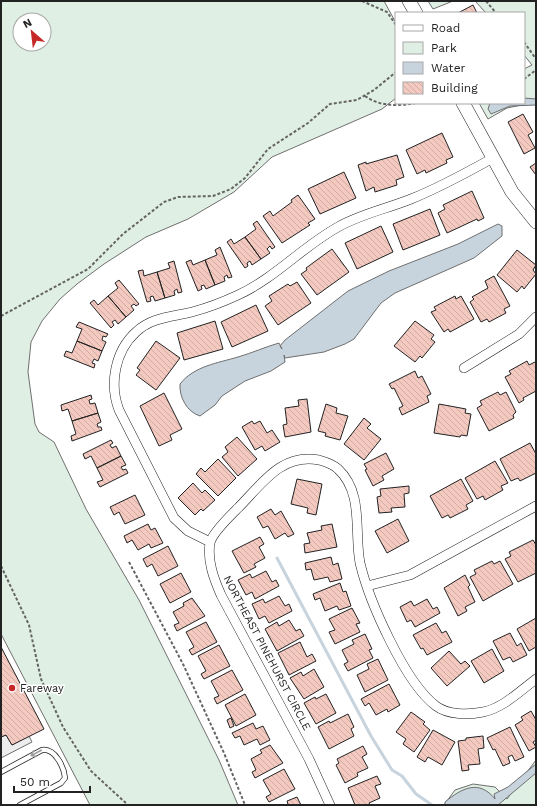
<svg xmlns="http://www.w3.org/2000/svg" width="537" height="806" font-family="'Work Sans',sans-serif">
  <defs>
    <pattern id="building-back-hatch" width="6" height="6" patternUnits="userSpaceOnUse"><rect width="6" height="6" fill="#f3c9c0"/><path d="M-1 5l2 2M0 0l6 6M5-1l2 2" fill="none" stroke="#d0aca5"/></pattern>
  </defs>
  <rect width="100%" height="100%" fill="#fff"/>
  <path fill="#e0efe3" stroke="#6f6f6f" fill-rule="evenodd" d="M1,1h383l12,22v75l-14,11 -110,48 -38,35 -46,27 -42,18 -42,27 -27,20 -17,15 -18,22 -11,21 -3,30 7,52 4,8 15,10 32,67 53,91 80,160 19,45h-148l-89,-171zM20,20h24v24h-24z
    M428,1h25l-20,8z
    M475,1h61v101l-29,6 -19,11 -9,-16h45v-34l8,-4 -8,-10v-42h-38z
    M536,760v45h-92l11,-15 18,-6 22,3 12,12z"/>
  <path fill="#ededed" stroke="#6f6f6f" d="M6,735l6,10 17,-9 3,6 -31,16v-21z"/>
  <path fill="#c7d3dd" stroke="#6f6f6f" d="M524,98l12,1v6l-26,1 -19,8 -3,-5 2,-6h34z
    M498,224l4,2v10l-28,22 -79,35 -14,10 -27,36 -9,5 -21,8 -39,6 -1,-3 1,7 -14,9 -26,10 -23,15 -7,9 -15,11c-13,-4 -21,-19 -20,-32 14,-18 38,-21 58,-27 14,-4 27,-10 41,-14l3,6 -2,-3 5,-6 63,-49 41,-20 69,-27z
    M536,764v9l-38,32h-53v-3c17,-14 34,-23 50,-3l-1,-5 14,-7z"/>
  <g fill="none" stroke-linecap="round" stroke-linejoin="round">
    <path stroke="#c7d3dd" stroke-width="3" d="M277,558l94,178 21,34 10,6 14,18 16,11"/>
  </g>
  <path fill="url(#building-back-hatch)" stroke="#222" d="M473,5l4,8h-19z
    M523,114l10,18 -5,3 7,13 -11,6 -16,-32z
    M442,133l11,24 -7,3 1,3 -21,10 -1,-3 -8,4 -11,-24z
    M397,155l7,22 -8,3 1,5 -22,7 -1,-5 -8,4 -8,-26 8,-3v2z
    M536,163v12l-6,-8z
    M344,172l12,26 -36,16 -12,-25z
    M472,191l12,27 -6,3 -1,-2 -30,14 -9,-20 7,-4 -2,-4z
    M298,195l17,24 -7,4 2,2 -28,18 -19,-27 7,-5 3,5 19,-14 -1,-2z
    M430,209l10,26 -37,15 -10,-26z
    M257,221l18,26 -3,2 -2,-3 -3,3 3,4 -9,6 -16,-22 11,-8 -3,-5z
    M381,226l12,26 -36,17 -12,-26z
    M245,237l16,22 -9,6 -2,-4 -3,2 1,3 -3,2 -18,-26 4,-3 3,5z
    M220,247l12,30 -4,1 -1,-3 -3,2 1,4 -10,4 -10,-25 12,-5 -2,-5z
    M332,249l17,23 -32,23 -16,-21 6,-4 -1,-2z
    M517,250l19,15 -3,5 3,4 -12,15 -2,-3 -5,6 -20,-17z
    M191,260l2,5 12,-5 10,25 -9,4 -2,-4 -3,1 1,3 -4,2 -12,-29z
    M174,261l8,31 -4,1 -1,-4 -3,2 1,4 -10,3 -8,-26 13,-4 -2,-5z
    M143,270l1,6 13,-4 8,26 -10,3 -2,-5 -3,1 1,4 -4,1 -9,-31z
    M494,276l16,30 -6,3 2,4 -17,9 -2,-3 -6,3 -11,-20 4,-3 -2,-2 16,-9 -3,-7z
    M119,280l20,24 -3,2 -2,-2 -3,2 3,4 -8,7 -18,-21 10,-8 -3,-5z
    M297,282l14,21 -33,22 -13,-19 7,-5 -3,-5 19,-12 2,2z
    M108,296l18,21 -8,7 -3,-4 -3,2 2,3 -3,3 -21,-25 4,-3 4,5z
    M455,296l1,3 5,-3 13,23 -24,13 -2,-3 -4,3 -13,-20 5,-2 -2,-3z
    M256,305l12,26 -36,16 -11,-25z
    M215,321l8,28 -39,11 -7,-27z
    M415,321l19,14 -3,4 4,3 -13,16 -2,-2 -5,6 -21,-16z
    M79,322l29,12 -2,3 -3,-1 -1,4 4,2 -4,9 -25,-10 5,-12 -6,-2z
    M77,341l25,10 -4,10 -4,-2 -2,4 3,1 -1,4 -30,-12 2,-5 6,2z
    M156,341l24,17 -24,32 -20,-15 4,-5 -3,-2z
    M527,361l2,4 6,-3 1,2v27l-13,7 1,2 -5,3 -14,-26 6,-3 -2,-3z
    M415,371l3,7 4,-2 9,18 -4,2 2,6 -27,13 -3,-7 4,-2 -9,-18 -2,1 -3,-5z
    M498,392l2,3 6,-3 10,20 -3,3 1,3 -25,13 -12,-23 5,-3 -2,-4z
    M164,393l18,36 -12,6 2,5 -13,6 -19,-40z
    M91,395l1,4 -3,1 1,4 5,-1 3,10 -26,8 -4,-12 -6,2 -1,-6z
    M307,399l4,33 -26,5 -2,-12 4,-1 -2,-16 14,-2 -1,-6z
    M326,404l11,4 -1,5 12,3 -8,24 -15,-4 1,-3 -8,-2z
    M439,404l27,5 -1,4 6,1 -4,22 -6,-1 -1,2 -26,-4z
    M98,413l3,9 -4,2 1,3h3l1,3 -30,11 -1,-5 5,-2 -4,-13z
    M364,418l7,6 -4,4 14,11 -17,21 -20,-16z
    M252,421l2,3 6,-3 7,12 5,-3 8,12 -15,9 -3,-5 -7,4 -13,-23z
    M237,437l20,22 -19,17 -16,-19 6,-5 -3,-5z
    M111,440l2,3 -3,2 2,3 4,-2 5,10 -24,12 -6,-12 -6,3 -2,-5z
    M530,443l6,11v19l-16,8 -2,-3 -7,3 -11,-22z
    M386,453l8,16 -12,7 2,4 -11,6 -8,-16 2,-1 -3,-5z
    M121,456l5,9 -5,2 2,3 3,-1 2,4 -28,14 -3,-5 6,-2 -6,-12z
    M218,459l18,19 -18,18 -22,-22 5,-6 4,4z
    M495,461l13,22 -7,3 2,4 -18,10 -2,-4 -6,3 -12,-21z
    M297,479l25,5 -6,31 -9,-2 1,-5 -17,-4z
    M461,479l12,22 -7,4 2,4 -18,9 -2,-3 -6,3 -12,-22z
    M193,483l9,10 3,-3 10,10 -12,11 -2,-2 -6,6 -17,-17z
    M409,486v7l-5,1 1,13 -14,1 1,4 -13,1 -2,-16 4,-1 -1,-7z
    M135,495l10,20 -20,9 -6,-12 -5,3 -4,-8z
    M271,509l4,6 6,-4 13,23 -6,3 -3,-4 -10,6 -7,-13 -5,2 -6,-11z
    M398,519l11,22 -22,12 -12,-22z
    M148,524l3,6 4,-2 8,15 -12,5 -2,-4 -11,6 -6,-10 -5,3 -3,-7z
    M332,524l5,23 -32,6 -1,-9 6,-1 -3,-10 15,-3 -1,-4z
    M260,537l4,7 -5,3 6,11 -11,6 2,3 -12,6 -12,-22z
    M533,540l3,5v28l-18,9 -13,-23 6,-3 -2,-4z
    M168,546l10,20 -20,10 -6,-12 -5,3 -4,-8z
    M331,557l2,8 5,-2 4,16 -12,3 -2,-5 -14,3 -3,-11 -5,1 -1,-7z
    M492,561l2,3 6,-3 13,23 -30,17 -13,-24 6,-3 -2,-4z
    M266,571l6,11 4,-2 3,6 -24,13 -3,-7 -6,3 -8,-15 12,-6 2,4z
    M181,573l10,19 -21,11 -10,-19z
    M465,575l5,10 -2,2 7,15 -10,5 2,4 -9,5 -14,-28z
    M340,583l3,9 3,-1 5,15 -12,4 -2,-4 -12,5 -5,-13 -5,2 -2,-6z
    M279,596l6,10 4,-2 3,7 -23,12 -4,-7 -6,3 -7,-15 11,-5 2,4z
    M192,598l13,18 -28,15 -3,-6 5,-2 -6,-11 11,-6 -1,-3z
    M427,599l6,10 4,-2 3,6 -25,14 -4,-7 -4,2 -7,-15 11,-6 3,5z
    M352,608l8,15 -4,1 4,8 -25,12 -6,-12 6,-2 -6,-11z
    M536,618v29l-7,4 -12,-22z
    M289,620l7,11 4,-2 4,7 -27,15 -12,-22 12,-7 2,4z
    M206,622l11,20 -25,13 -3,-5 5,-3 -8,-15z
    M436,623l6,10 4,-2 6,11 -25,13 -4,-7 -2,1 -8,-14z
    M510,633l7,13 4,-3 6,12 -14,7 -3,-5 -7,3 -10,-19z
    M365,634l7,15 -3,1 4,8 -25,13 -4,-7 4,-2 -6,-12 12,-6 -2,-4z
    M300,642l7,15 5,-3 4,7 -27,14 -11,-22z
    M219,645l11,21 -26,13 -3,-5 5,-3 -8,-15z
    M1,647l43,82 -32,16 -6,-10 -5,2z
    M492,649l12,22 -20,12 -13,-22z
    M449,651l12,13 4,-3 5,5 -23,20 -16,-18z
    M378,659l10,21 -23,12 -8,-17 12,-6 -2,-5z
    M314,669l10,18 -20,12 -14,-21 11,-6 2,4z
    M232,670l11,20 -26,14 -3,-6 5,-2 -8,-15z
    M389,684l11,21 -12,7 -1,-3 -11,6 -7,-12 -4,3 -4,-7z
    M245,694l11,21 -20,11 -11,-21z
    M326,694l10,19 -20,11 -12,-21 11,-6 1,2z
    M531,711l5,9v20l-3,2 3,5 -7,4 -14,-26 8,-5 -2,-3z
    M411,712l14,10 -2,2 7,6 -16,22 -11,-8 3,-5 -10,-7z
    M348,714l6,13 -3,2 3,7 -25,13 -11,-22 11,-6 1,2z
    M231,718l3,8 -4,2 -3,-8z
    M253,723l3,6 7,-3 7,14 -10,5 -3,-6 -13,6 -4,-9 -5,2 -3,-5z
    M510,727l14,30 -9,4 -3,-6 -4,2 2,6 -7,3 -8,-17 -2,1 -6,-12z
    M433,730l22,12 -13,23 -14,-8 -3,5 -8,-5z
    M483,736l1,12 -6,1 2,15 -12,1 1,5 -7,1 -4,-30 8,-1v-2z
    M270,745l13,18 -28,15 -3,-6 4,-2 -5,-11 11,-6 -2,-3z
    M363,746l4,8 -5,3 6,11 -11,5 1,3 -13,7 -9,-18 3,-2 -2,-4z
    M284,769l11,20 -26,13 -3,-5 5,-3 -8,-14z
    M377,776l4,8 -6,2 5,12 -11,5 1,2h-15l-7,-17z
    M297,797l4,8h-15l2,-1 -1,-3z"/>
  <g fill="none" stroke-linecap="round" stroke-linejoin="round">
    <defs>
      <path id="lane" d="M1,772l41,-22c13,-2 22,17 23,28l-4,5 -41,22"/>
      <path id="street" d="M464,368l55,-34 17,-17
        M210,542l-22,-11 -14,-13 -55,-108c-10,-26 -4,-59 17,-78 16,-15 36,-15 56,-20 15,-4 31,-10 46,-17 37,-17 64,-48 100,-68 23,-13 48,-18 73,-28 28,-11 55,-26 82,-41
        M367,586l43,-11 126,-69
        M330,805l-21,-46 -88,-164c-7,-16 -14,-34 -11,-52 2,-10 21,-28 28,-35 24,-24 43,-55 81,-48 7,2 14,4 19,9 26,24 16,63 22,94 9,38 45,120 76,143 12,9 32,9 47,6 20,-4 37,-21 53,-33"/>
      <path id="secondary" d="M409,1l7,12
        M463,103l49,89 24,30"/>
    </defs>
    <use href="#lane" stroke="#222" stroke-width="6"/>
    <use href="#street" stroke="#222" stroke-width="10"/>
    <use href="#secondary" stroke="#222" stroke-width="14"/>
    <path stroke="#646464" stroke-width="2" stroke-dasharray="3 2" stroke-linecap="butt" d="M362,1l25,11 9,13
      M486,1l10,12
      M524,42l12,17
      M524,79l12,-9
      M365,96c15,11 34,10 51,7
      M1,316l87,-47 35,-35 41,-32 14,-5 35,-1 18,-7 14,-11 23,-29 40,-26 22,-19 27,-4 17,-10 22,-18
      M129,562l54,102 41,89 21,52
      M1,566l28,59 12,54 22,48 28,44 37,34"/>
    <use href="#lane" stroke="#fff" stroke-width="4.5"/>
    <use href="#street" stroke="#fff" stroke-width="9"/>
    <use href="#secondary" stroke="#fff" stroke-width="13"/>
  </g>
  <defs><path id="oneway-shaft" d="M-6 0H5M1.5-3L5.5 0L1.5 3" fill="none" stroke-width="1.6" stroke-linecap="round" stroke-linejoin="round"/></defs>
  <use stroke="#9c9c9c" href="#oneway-shaft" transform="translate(36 753) rotate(152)"/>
  <circle fill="#c62828" stroke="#fff" stroke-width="1.5" cx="12" cy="688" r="4"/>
  <g text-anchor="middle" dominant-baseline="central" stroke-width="3" stroke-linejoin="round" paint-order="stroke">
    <g font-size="11" fill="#222" stroke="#fff">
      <text transform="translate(267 653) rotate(62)">NORTHEAST PINEHURST CIRCLE</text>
    </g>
    <g font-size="11" fill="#222" stroke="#fff" text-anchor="start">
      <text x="20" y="688">Fareway</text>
    </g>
  </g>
  <rect width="537" height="806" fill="none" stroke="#222222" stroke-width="4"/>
  <rect x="395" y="12" width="130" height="92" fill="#ffffff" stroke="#a7a7a7"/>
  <rect x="403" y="25" width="20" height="6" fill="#ffffff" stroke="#a7a7a7"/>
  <text x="431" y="32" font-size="12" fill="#222222">Road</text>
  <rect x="403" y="42" width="20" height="12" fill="#e0efe3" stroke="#a7a7a7"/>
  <text x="431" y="52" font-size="12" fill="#222222">Park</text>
  <rect x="403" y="62" width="20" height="12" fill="#c7d3dd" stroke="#a7a7a7"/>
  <text x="431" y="72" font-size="12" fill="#222222">Water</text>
  <rect x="403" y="82" width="20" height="12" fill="url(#building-back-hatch)" stroke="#a7a7a7"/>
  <text x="431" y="92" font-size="12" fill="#222222">Building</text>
  <g transform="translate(32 32) rotate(332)"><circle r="19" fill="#ffffff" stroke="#a7a7a7"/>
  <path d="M0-3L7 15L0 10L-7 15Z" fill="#c62828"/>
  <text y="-6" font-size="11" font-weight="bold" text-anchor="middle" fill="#222222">N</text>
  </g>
  <path d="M14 786v6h76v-6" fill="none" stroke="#222222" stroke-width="2"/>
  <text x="20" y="786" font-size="12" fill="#222222" stroke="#ffffff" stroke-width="3" paint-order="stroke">50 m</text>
</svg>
